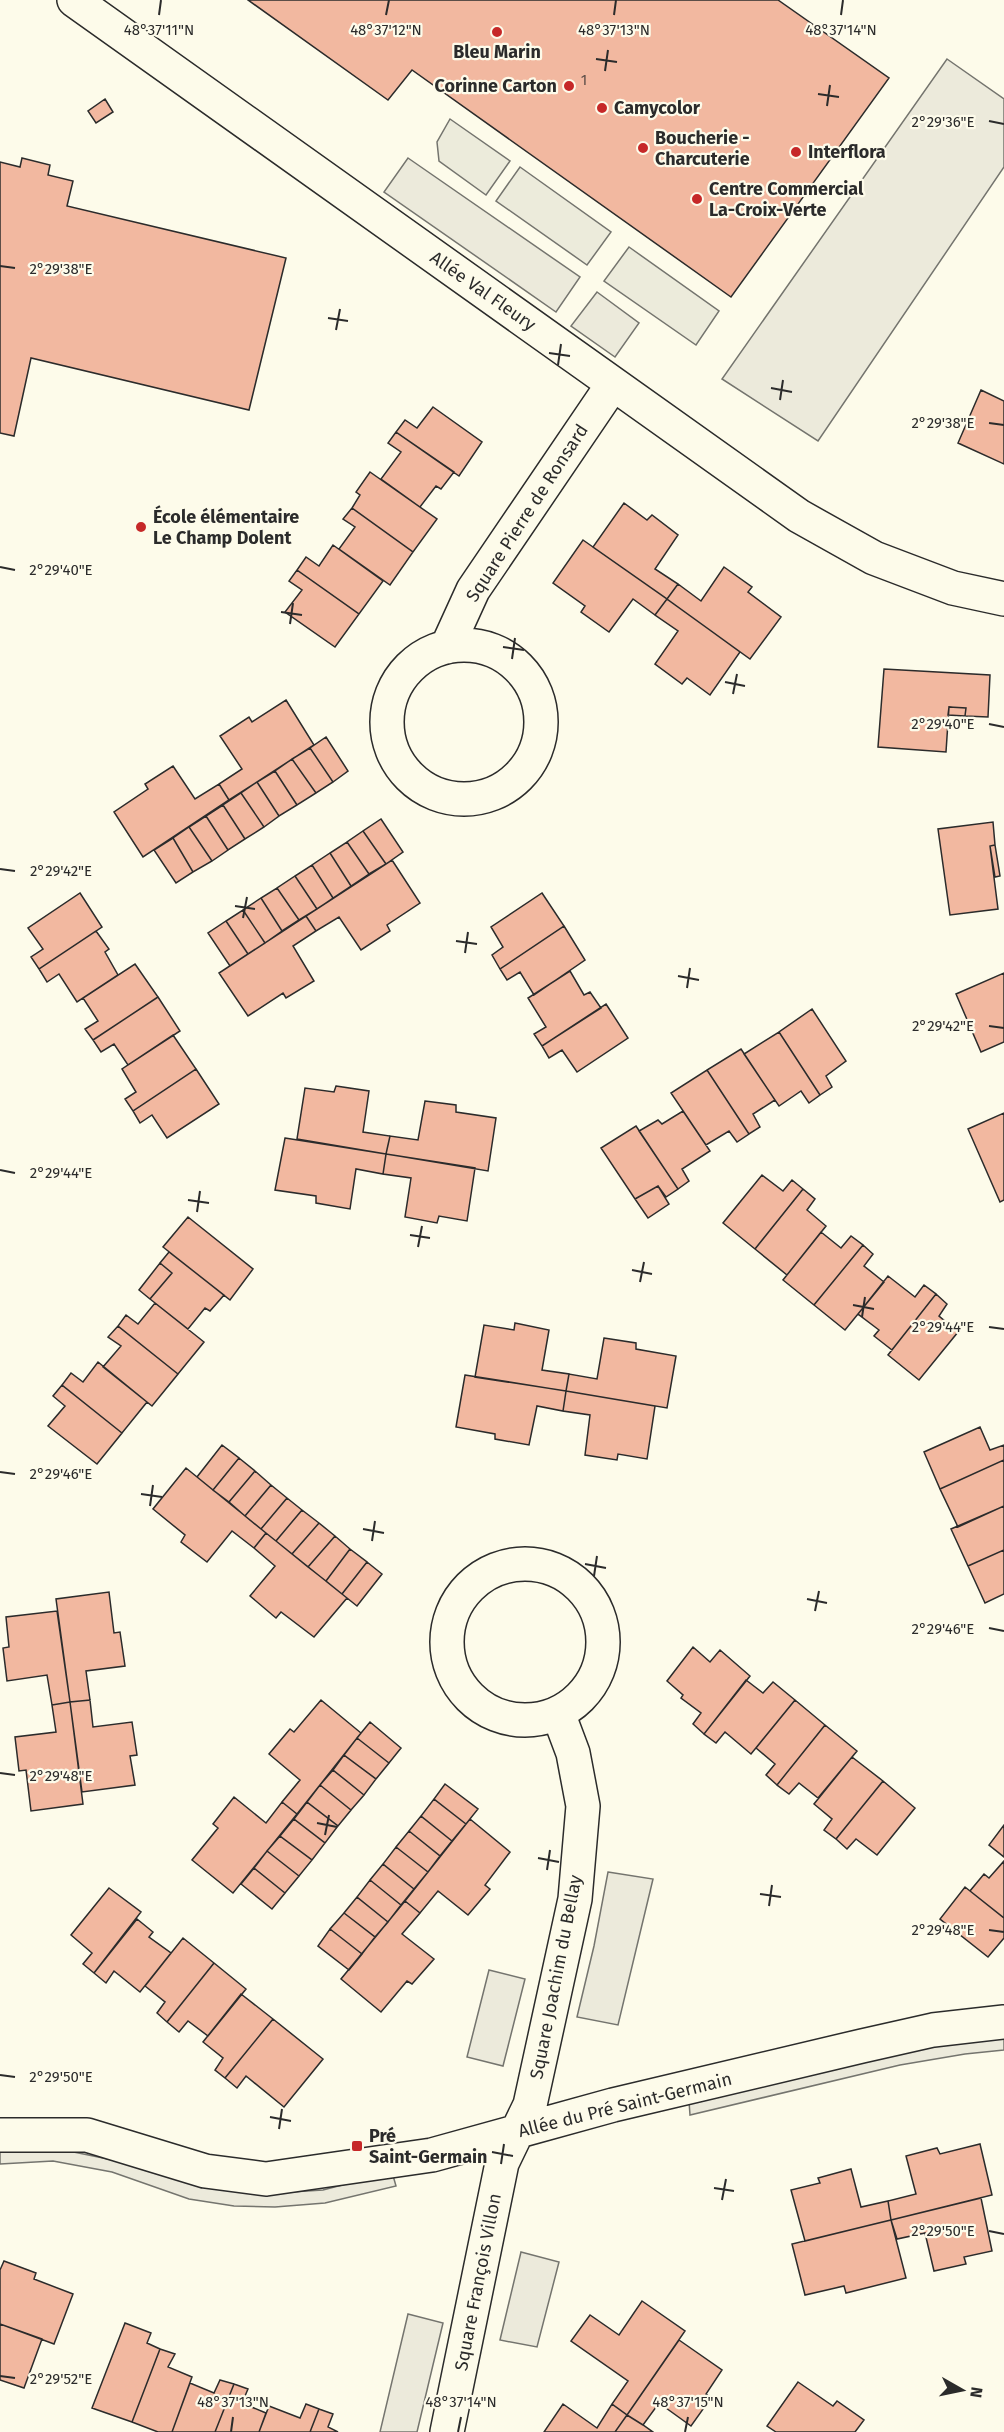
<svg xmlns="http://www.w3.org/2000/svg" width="1004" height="2432" font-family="'Fira Sans',sans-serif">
  <rect width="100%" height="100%" fill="#fdfbea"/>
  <path fill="#ecebdb" stroke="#74746e" stroke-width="1.5" d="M450,119l60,42 -24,34 -47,-34 -2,-19z
    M520,167l91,65 -24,33 -91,-64z
    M629,247l90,64 -23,34 -92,-64z"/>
  <path fill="#eceadb" stroke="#74746e" stroke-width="1.5" d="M947,59l57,40v68l-186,274 -96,-62z
    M408,158l172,119 -24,35 -172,-120z
    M597,292l42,31 -24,34 -44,-31z
    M608,1872l45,7 -35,146 -41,-8 17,-71z
    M489,1970l36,9 -22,87 -36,-9z
    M1004,2037v13l-39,4 -65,11 -210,50 -1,-14 209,-49 65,-11z
    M54,2148l221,45 48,-3 69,-18 4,14 -71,17 -50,4 -41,-1 -45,-7 -77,-27 -59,-11 -53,3v-14z
    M521,2252l38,10 -22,85 -37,-7z
    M408,2314l35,9 -26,109h-37z"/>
  <path fill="#f2b8a0" stroke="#2b2b2b" stroke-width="1.5" d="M248,0h530l111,78 -158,219 -319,-227 -24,30z
    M105,99l8,13 -17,11 -8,-12z
    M22,158l28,7 -2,10 25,6 -6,25 219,52 -37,152 -218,-52 -17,78 -14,-3v-271l20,5z
    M981,390l23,11v63l-46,-21z
    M433,407l49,35 -23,34 -63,-44 9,-12 12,8z
    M396,432l58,40 -13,17 -5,-3 -16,21 -39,-28 20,-27 -13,-9z
    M370,472l67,47 -24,33 -61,-44 8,-13 -4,-3z
    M624,503l23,17 5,-5 26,20 -23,34 23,15 -11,15 -74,-52z
    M352,508l61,44 -23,33 -51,-36 16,-22 -12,-8z
    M583,540l84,59 -12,16 -22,-16 -24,33 -28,-20 4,-6 -32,-23z
    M333,545l50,36 -24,33 -62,-44 9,-13 13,9z
    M724,567l28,20 -4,5 33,25 -31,42 -83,-60 11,-15 23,17z
    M297,570l62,44 -24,33 -50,-35 17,-22 -13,-9z
    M667,599l73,53 -30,43 -23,-17 -5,6 -27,-20 23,-33 -23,-16z
    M884,669l106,6 -2,42 -23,-1 1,-8 -17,-1 -3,45 -68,-5z
    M286,700l28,45 -85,55 -10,-16 23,-15 -22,-33 29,-19 3,5z
    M949,707l17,1 -1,8 -17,-1z
    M326,737l22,34 -15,11 -23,-34z
    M310,748l23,34 -17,11 -24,-34z
    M292,759l24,34 -19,12 -22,-34z
    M173,766l22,33 24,-15 10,16 -86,57 -29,-45 34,-23 -3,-5z
    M275,771l22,34 -18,11 -22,-34z
    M257,782l22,34 -15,11 -23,-34z
    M241,793l23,34 -19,12 -22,-34z
    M223,805l22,34 -17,11 -22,-34z
    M206,816l22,34 -16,11 -23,-34z
    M381,819l22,33 -17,12 -23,-33z
    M993,822l2,23 -5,1 8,63 -48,6 -12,-86z
    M189,827l23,34 -19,11 -20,-34z
    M363,831l23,33 -17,10 -22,-32z
    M173,838l20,34 -17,11 -22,-33z
    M347,842l22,32 -18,12 -21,-33z
    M995,845l5,31 -5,1 -5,-31z
    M330,853l21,33 -18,12 -21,-33z
    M392,860l28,43 -33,22 3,6 -29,19 -22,-33 -23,14 -10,-15z
    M312,865l21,33 -16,11 -22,-33z
    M295,876l22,33 -18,11 -22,-32z
    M277,888l22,32 -17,11 -21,-33z
    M80,893l22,34 -63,42 -8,-12 12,-8 -15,-21z
    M542,893l22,33 -64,43 -8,-14 11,-8 -12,-20z
    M261,898l21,33 -17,12 -22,-33z
    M243,910l22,33 -17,11 -22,-33z
    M306,916l10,15 -23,15 21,35 -28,17 -3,-5 -35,23 -29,-43z
    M226,921l22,33 -18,12 -22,-33z
    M564,926l21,34 -51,35 -14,-23 -13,8 -7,-11z
    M96,931l13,18 -4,3 13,23 -41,27 -18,-28 -12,8 -8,-13z
    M135,964l23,33 -65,43 -8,-11 13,-8 -15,-23z
    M570,971l14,24 6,-3 11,16 -59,38 -8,-12 12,-7 -18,-29z
    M1004,973v69l-23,10 -25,-58z
    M158,997l22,34 -52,34 -14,-21 -13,8 -8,-12z
    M606,1004l22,34 -51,34 -15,-22 -13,8 -7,-12z
    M812,1009l34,52 -20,15 6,11 -12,8 -41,-63z
    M779,1032l41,63 -11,8 -8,-12 -22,15 -35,-52z
    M173,1035l23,34 -63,42 -8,-12 11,-7 -14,-23z
    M741,1049l34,51 -22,14 7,13 -11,7 -42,-64z
    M196,1069l23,35 -52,34 -15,-23 -12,8 -7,-12z
    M707,1070l42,64 -12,8 -8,-11 -23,14 -35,-52z
    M336,1086l33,5 -6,41 27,4 -4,18 -89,-15 8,-51 29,4z
    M425,1101l31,4v7l40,6 -8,53 -102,-17 4,-18 28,4z
    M683,1111l27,40 -28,18 7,12 -11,8 -39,-58 19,-11 4,4z
    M1004,1113v87l-4,2 -32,-73z
    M636,1126l42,63 -12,8 -8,-11 -23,13 -34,-51z
    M285,1138l101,16 -3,20 -27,-5 -6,40 -34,-6v-7l-41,-6z
    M386,1154l89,14 -8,53 -28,-5 -2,7 -32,-6 6,-39 -28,-4z
    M762,1175l21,16 9,-11 11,9 -48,60 -32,-26z
    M658,1186l11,18 -21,14 -13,-19z
    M803,1189l12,10 -8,11 19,16 -39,49 -32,-26z
    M188,1217l65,52 -23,31 -67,-53z
    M821,1232l20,16 10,-12 12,9 -49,60 -31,-25z
    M863,1245l10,9 -9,12 20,16 -39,48 -31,-25z
    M169,1252l55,43 -14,16 -5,-3 -17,21 -38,-30 22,-26 -12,-10z
    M160,1263l12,10 -22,26 -11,-9z
    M888,1276l27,21 9,-12 12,9 -44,56 -18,-14 5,-6 -21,-16z
    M936,1294l11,10 -8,12 19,16 -39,48 -31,-25z
    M155,1303l49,39 -26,32 -60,-48 8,-11 12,9z
    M515,1323l34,7 -7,40 27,4 -3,17 -91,-14 9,-52 30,5z
    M118,1326l60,48 -26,32 -49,-39 18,-21 -13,-9z
    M604,1338l32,5v6l40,7 -9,52 -101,-17 3,-17 28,5z
    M98,1362l49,40 -25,31 -60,-48 9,-12 12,9z
    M465,1375l101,16 -3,20 -26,-5 -8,39 -34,-6v-5l-39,-7z
    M62,1385l60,48 -25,31 -49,-38 17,-20 -12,-10z
    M566,1391l89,15 -8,53 -29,-5 -1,6 -32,-5 5,-40 -27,-4z
    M980,1427l10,23 14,-5v15l-64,29 -16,-37z
    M222,1445l17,13 -26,32 -16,-13z
    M239,1458l16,13 -26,31 -16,-12z
    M1004,1460v46l-46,21 -18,-38z
    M186,1468l80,65 -12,15 -22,-17 -25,31 -26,-20 4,-7 -32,-26z
    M255,1471l16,14 -26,31 -16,-14z
    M271,1485l16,13 -26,31 -16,-13z
    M287,1498l15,12 -26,31 -15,-12z
    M1004,1506v44l-36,16 -17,-37z
    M302,1510l17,13 -27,31 -16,-13z
    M319,1523l16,13 -27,31 -16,-13z
    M266,1533l81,65 -33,39 -33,-25 -5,6 -26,-22 25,-30 -21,-18z
    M335,1536l15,13 -24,32 -18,-14z
    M350,1549l17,13 -25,32 -16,-13z
    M1004,1550v44l-19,9 -17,-37z
    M367,1562l15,12 -25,32 -15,-12z
    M109,1592l5,41 6,-1 5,34 -39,5 4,29 -20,2 -14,-103z
    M57,1611l13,91 -18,3 -5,-30 -40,6 -4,-33 6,-1 -3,-30z
    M693,1647l17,15 10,-12 30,26 -46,58 -11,-10 8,-11 -20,-15 2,-3 -16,-14z
    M746,1680l17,13 10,-11 22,18 -44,54 -26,-22 -9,11 -12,-9z
    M90,1700l3,27 39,-5 5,33 -7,1 5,29 -53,7 -12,-90z
    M321,1700l40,33 -64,81 -15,-12 18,-22 -31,-26 21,-25 4,3z
    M795,1700l30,25 -48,60 -11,-10 9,-11 -19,-16z
    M70,1702l13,102 -52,7 -5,-41 -7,1 -4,-34 41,-5 -4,-27z
    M370,1722l31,26 -12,15 -32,-25z
    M825,1725l32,26 -39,47 -19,-15 -10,11 -12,-9z
    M357,1738l32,25 -13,16 -32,-24z
    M344,1755l32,24 -12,16 -31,-25z
    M852,1757l31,24 -47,58 -12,-9 8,-11 -18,-15z
    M333,1770l31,25 -13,15 -31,-25z
    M883,1781l32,27 -38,47 -21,-16 -9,10 -11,-10z
    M445,1784l33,25 -12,15 -32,-25z
    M320,1785l31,25 -13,16 -31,-24z
    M234,1797l32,26 16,-21 15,12 -64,79 -41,-33 26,-32 -5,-4z
    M434,1799l32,25 -14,17 -31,-25z
    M307,1802l31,24 -13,17 -31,-24z
    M421,1816l31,25 -12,15 -31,-25z
    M294,1819l31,24 -13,17 -32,-24z
    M470,1819l40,33 -25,33 5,4 -22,26 -30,-24 -18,22 -15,-12z
    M1004,1825v32l-15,-12z
    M409,1831l31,25 -12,16 -32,-25z
    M280,1836l32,24 -13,16 -32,-25z
    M396,1847l32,25 -14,17 -31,-25z
    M267,1851l32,25 -14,17 -31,-25z
    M1004,1861v57l-34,-27 14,-17 5,4z
    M383,1864l31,25 -13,16 -31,-25z
    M254,1868l31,25 -13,16 -31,-25z
    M370,1880l31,25 -13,17 -31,-25z
    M965,1887l39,31v20l-16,19 -48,-38z
    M109,1888l32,24 -47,61 -11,-9 9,-11 -21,-18z
    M357,1897l31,25 -13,15 -31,-24z
    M405,1901l15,12 -18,21 32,25 -22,25 -5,-3 -26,31 -40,-33z
    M344,1913l31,24 -13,17 -32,-25z
    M137,1919l16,13 -4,5 22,16 -31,39 -26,-21 -8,12 -12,-10z
    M330,1929l32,25 -13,16 -31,-24z
    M183,1938l31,25 -47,59 -10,-9 8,-11 -20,-16z
    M214,1963l32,26 -38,47 -20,-15 -9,11 -12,-10z
    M241,1994l32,25 -48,59 -10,-8 8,-12 -20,-16z
    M273,2019l50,40 -39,48 -38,-31 -9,12 -12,-10z
    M980,2144l12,51 -101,25 -3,-19 28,-7 -10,-38 31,-8 3,6z
    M851,2169l10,38 27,-6 3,19 -86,21 -14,-51 29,-7 -2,-5z
    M981,2198l11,53 -28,6 2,7 -32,7 -9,-38 -28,6 -6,-19z
    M891,2220l15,58 -60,15 -2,-7 -39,9 -13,-51z
    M4,2261l32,12 -2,6 39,15 -19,50 -54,-20v-54z
    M642,2301l43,30 -58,84 -15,-11 16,-23 -57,-40 19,-26 29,20z
    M125,2323l26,10 -4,10 13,6 -28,73 -40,-14z
    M0,2324l42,15 -18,49 -24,-8z
    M679,2340l43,30 -16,24 5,4 -20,28 -32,-23 -16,22 -16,-10z
    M160,2349l15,5 -7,13 24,10 -20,55h-14l-26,-10z
    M220,2380l14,4 -19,48h-43l18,-49 24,10z
    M798,2382l35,24 4,-5 27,19 -9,12h-79l-9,-6z
    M234,2384l14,5 -6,14 24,10 -7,19h-44z
    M306,2404l13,5 -9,23h-51l10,-26 31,12z
    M563,2404l34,24 15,-24 15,11 -12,17h-71z
    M319,2409l14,5 -5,13 10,5h-28z
    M627,2415l16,10 10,7h-38z"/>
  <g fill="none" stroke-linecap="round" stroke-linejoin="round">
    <defs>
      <path id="minor" d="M74,0l725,516 75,42 79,30 51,11
        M387 722a77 77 0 1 1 154 0a77 77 0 1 1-154 0Z
        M447,647l26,-57 140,-206
        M447 1642a78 78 0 1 1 156 0a78 78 0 1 1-156 0Z
        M0,2135h87l118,36 61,8 166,-24 181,-50 249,-59 71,-16 71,-8
        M447,2432l55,-269 28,-58 45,-206 8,-93 -10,-53 -15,-40"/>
    </defs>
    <use href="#minor" stroke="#2b2b2b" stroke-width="36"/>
    <use href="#minor" stroke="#fdfbea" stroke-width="33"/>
  </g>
  <path fill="none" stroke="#2b2b2b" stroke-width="2" d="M159,15l2,-15M386,15l3,-15M614,15l2,-15M841,15l2,-15M596,59l21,3M605,71l3,-21M818,94l21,3M827,106l3,-21M989,121l15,3M0,266l15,2M328,318l20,3M336,330l4,-21M549,353l21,3M558,365l3,-21M771,388l21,4M780,400l3,-20M989,423l15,2M0,567l15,3M281,612l21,3M290,624l3,-21M503,647l21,3M512,659l3,-21M725,682l20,4M733,694l4,-20M989,724l15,3M0,869l15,2M235,906l20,3M243,918l4,-21M456,941l21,3M465,953l3,-21M678,976l21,4M687,988l3,-20M989,1026l15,2M0,1170l15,3M188,1200l21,3M197,1212l3,-21M410,1235l20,3M418,1247l4,-21M632,1270l20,4M640,1282l4,-20M853,1305l21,4M862,1317l3,-20M989,1327l15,2M0,1472l15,2M141,1494l21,3M150,1506l3,-21M363,1529l21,4M372,1541l3,-20M585,1564l21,4M594,1576l3,-20M807,1599l20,4M815,1611l4,-20M989,1628l15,3M0,1773l15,2M317,1823l20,4M325,1835l4,-20M538,1858l21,4M547,1870l3,-20M760,1894l21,3M769,1906l3,-21M989,1930l15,2M0,2075l15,2M270,2117l21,4M279,2129l3,-20M492,2152l21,4M501,2164l3,-20M714,2188l20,3M722,2200l4,-21M989,2231l15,3M0,2376l15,2M231,2432l2,-15M458,2432l3,-15M685,2432l3,-15"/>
  <g fill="#c62828" stroke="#fdfbea" stroke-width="2">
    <circle cx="497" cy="32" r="6"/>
    <circle cx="569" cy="86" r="6"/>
    <circle cx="602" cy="108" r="6"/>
    <circle cx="643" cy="148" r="6"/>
    <circle cx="796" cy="152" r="6"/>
    <circle cx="697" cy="199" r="6"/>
    <circle cx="141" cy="527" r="6"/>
    <rect x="351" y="2140" width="12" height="12" rx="3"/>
  </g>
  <g text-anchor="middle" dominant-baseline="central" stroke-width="4.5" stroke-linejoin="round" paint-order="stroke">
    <g font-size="15" fill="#5d4e48">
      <text x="584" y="80">1</text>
    </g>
    <g font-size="18" font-weight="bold" fill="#2b2b2b" stroke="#fdfbea" text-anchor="start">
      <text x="497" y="52" text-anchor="middle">Bleu Marin</text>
      <text x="557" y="86" text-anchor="end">Corinne Carton</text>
      <text x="614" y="108">Camycolor</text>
      <text x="655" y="138">Boucherie -<tspan x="655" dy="21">Charcuterie</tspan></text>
      <text x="808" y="152">Interflora</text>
      <text x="709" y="189">Centre Commercial<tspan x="709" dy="21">La-Croix-Verte</tspan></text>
      <text x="153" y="517">École élémentaire<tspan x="153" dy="21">Le Champ Dolent</tspan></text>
      <text x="369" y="2136">Pré<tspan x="369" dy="21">Saint-Germain</tspan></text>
    </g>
    <g font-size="18" fill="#2b2b2b" stroke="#fdfbea">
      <text transform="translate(483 291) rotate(35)">Allée Val Fleury</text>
      <text transform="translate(527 513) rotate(-57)">Square Pierre de Ronsard</text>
      <text transform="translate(556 1977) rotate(-79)">Square Joachim du Bellay</text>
      <text transform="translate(625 2105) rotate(-14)">Allée du Pré Saint-Germain</text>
      <text transform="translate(478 2282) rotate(-79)">Square François Villon</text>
    </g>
  </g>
  <g font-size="15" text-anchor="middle" fill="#2b2b2b" stroke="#fdfbea" stroke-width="4.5" stroke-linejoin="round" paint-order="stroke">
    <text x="159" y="35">48°37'11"N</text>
    <text x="386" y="35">48°37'12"N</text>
    <text x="614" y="35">48°37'13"N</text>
    <text x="841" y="35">48°37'14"N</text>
    <text x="943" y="127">2°29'36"E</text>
    <text x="61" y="274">2°29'38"E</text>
    <text x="943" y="428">2°29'38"E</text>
    <text x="61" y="575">2°29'40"E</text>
    <text x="943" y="729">2°29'40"E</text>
    <text x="61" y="876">2°29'42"E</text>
    <text x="943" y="1031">2°29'42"E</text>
    <text x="61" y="1178">2°29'44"E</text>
    <text x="943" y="1332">2°29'44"E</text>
    <text x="61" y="1479">2°29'46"E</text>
    <text x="943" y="1634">2°29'46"E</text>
    <text x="61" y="1781">2°29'48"E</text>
    <text x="943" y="1935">2°29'48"E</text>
    <text x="61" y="2082">2°29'50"E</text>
    <text x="943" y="2236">2°29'50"E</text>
    <text x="61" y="2384">2°29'52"E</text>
    <text x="233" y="2407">48°37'13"N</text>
    <text x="461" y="2407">48°37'14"N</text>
    <text x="688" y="2407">48°37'15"N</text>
  </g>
  <g transform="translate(962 2390) rotate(99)" stroke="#fdfbea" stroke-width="4.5" paint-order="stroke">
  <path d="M0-4.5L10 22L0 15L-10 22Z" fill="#2b2b2b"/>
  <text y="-9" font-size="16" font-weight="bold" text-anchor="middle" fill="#2b2b2b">N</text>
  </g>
</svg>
